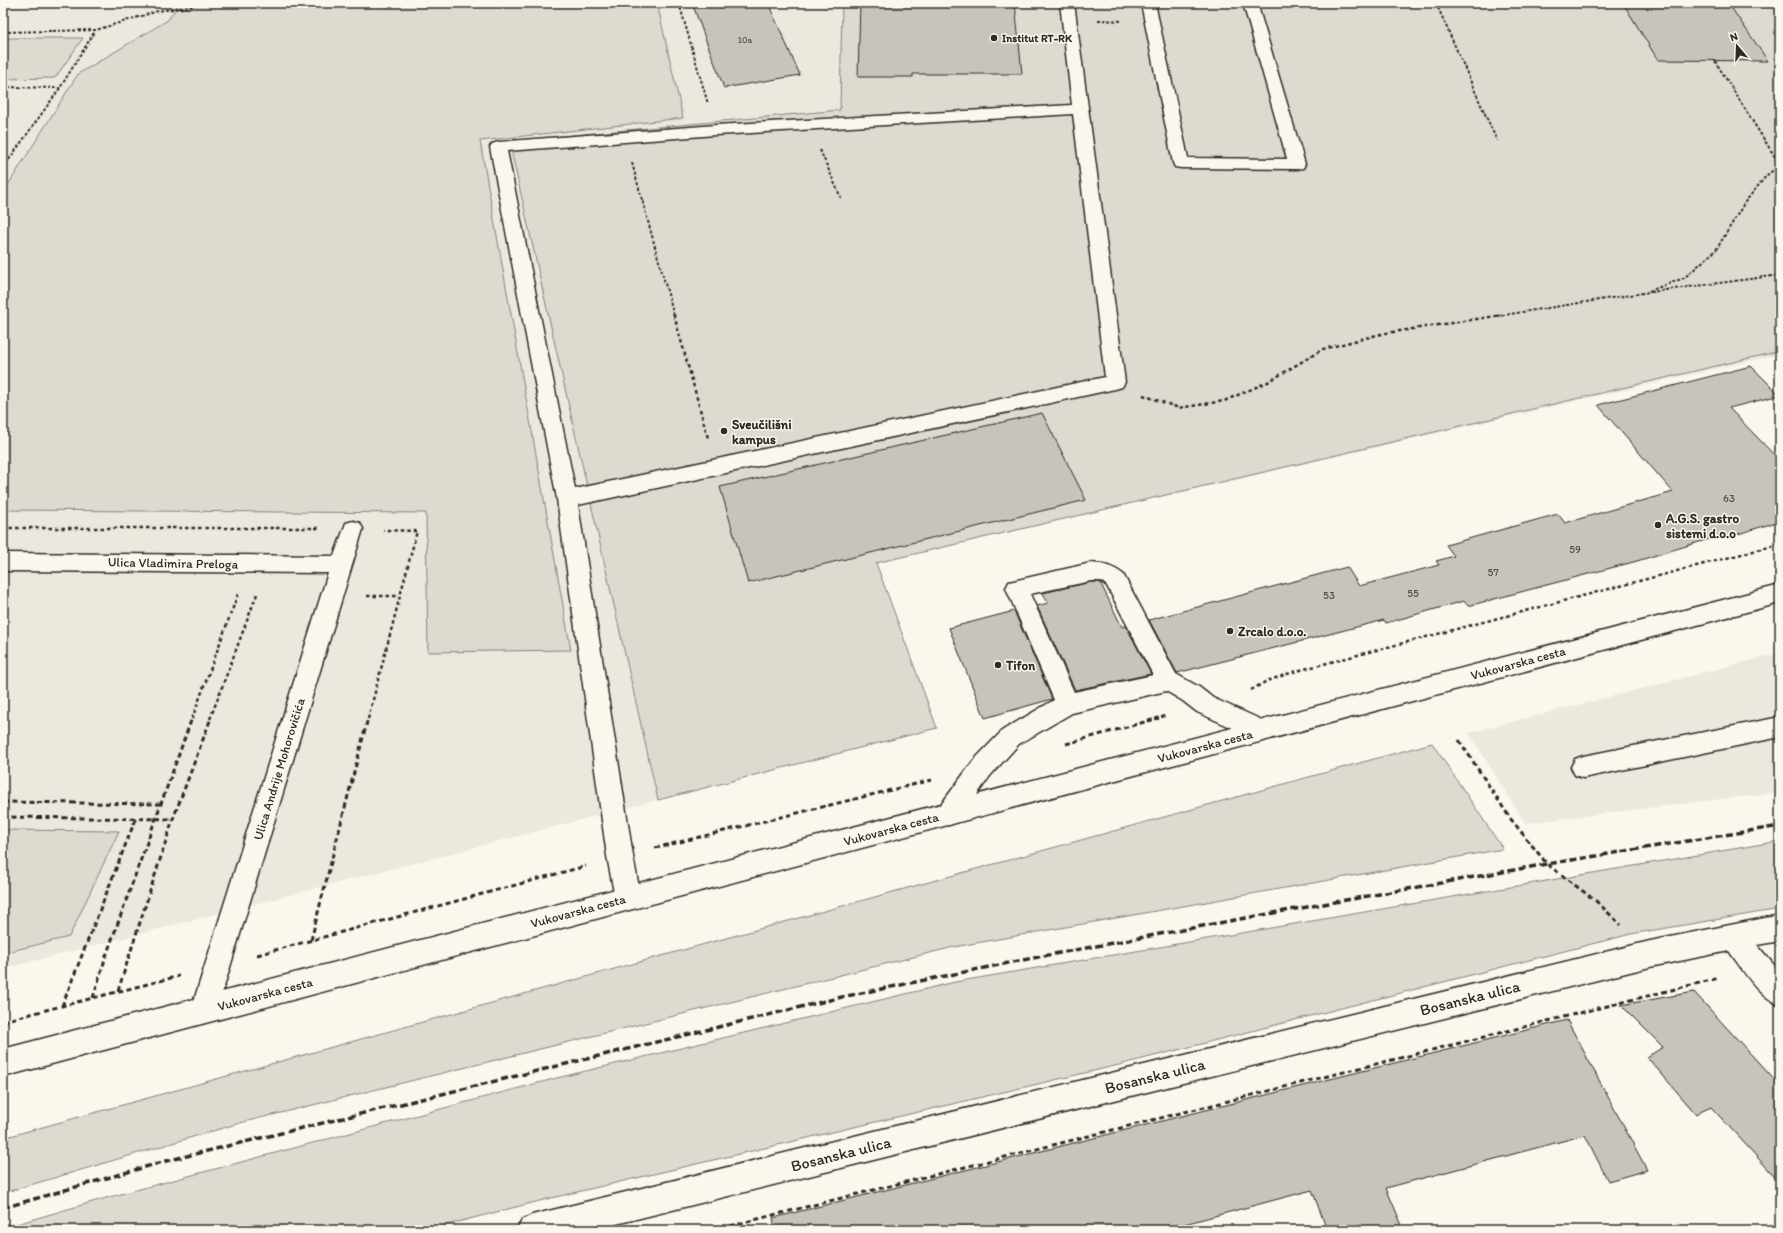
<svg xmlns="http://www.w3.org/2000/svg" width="1783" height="1233" font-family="Itim,sans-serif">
  <rect width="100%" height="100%" fill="#fbf7ec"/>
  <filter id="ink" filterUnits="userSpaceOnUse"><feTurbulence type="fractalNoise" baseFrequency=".025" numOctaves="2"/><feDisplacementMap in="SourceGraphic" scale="8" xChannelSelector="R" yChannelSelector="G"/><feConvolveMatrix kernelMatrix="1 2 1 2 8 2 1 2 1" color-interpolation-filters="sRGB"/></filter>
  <g filter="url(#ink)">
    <path fill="#ebe8de" d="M3,3h1777v351l-904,209 61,165 -934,241z
      M1780,653v139l-255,31 -56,-90z"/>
    <path fill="#dddad0" stroke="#84827e" d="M179,3h478l26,115 -203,23 91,509 -143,2 -2,-139 -423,-3v-317l75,-119 90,-54z
      M842,3h938v348l-904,212 61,165 -279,72 -149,-659 331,-31z
      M3,38h80l-28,40 -52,1z
      M1432,743l71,106 -549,98 -714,176 -237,70v-55z
      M3,830l116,1 -50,106 -66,16z
      M1780,841v68l-149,25 -512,131 -572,134 -120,31h-424v-2l103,-30 451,-120 398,-96z"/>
    <path fill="#c7c4bc" stroke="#2b2b2b" d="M692,3h76l32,72 -76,13z
      M860,3h155l7,71h-109v3h-55z
      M1623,3h105l40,58 -110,-1z
      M1751,366l29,29 -51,13 51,53v60l-55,17 -3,-3 -85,26 -169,45 -4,-5 -78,22 -2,-3 -207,53 -28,-53 198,-53 12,19 80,-21 -3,-4 18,-5 -8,-11 112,-31 7,9 108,-31 -75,-87z
      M1042,413l44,87 -338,83 -28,-96z
      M1091,582h9l22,45 4,-1 25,48 -76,16 -38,-84 11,-3 -5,-10z
      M1014,611l38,88 -67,19 -36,-90z
      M1694,992l86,94v96l-69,-75 -15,7 -49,-57 16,-10 -42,-42z
      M1567,1020l80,150 -39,11 -23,-46 -199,53 18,42h-77l-15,-40 -150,40h-387l-2,-12z"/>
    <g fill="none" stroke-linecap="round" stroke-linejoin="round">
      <defs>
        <path id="minor" d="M1060,3h14l51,379 -3,5 -7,2 -537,116 55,351 8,42 -4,9 -9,3 -9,-3 -4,-9 -8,-42 -50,-357 -67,-352 2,-3 6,-2 218,-17 356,-20zM1073,114l32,263 -530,112 -68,-338 209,-16z
          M1141,3h14l33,155 99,1 -44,-156h14l48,161 -2,4 -6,1 -116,-1 -6,-1 -2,-4z
          M353,521l7,2 3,6 -146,481 -3,10 -10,3 -10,-3 -3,-10 137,-437 -325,-2v-18l331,3 12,-33z
          M1091,563c13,1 21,3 32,11l53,100 23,13 14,11 58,26 4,7 -4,7 -8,3 -8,-3 -58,-26 -14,-11 -17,-10 -94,22 -53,31 -29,32 -32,46 -9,3 -9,-3 -3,-8 3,-8 34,-46 29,-30 51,-30 -48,-112 3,-6zM1091,581h10l6,5 46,89 -79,17 -44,-98z
          M1780,717v20l-197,41 -8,-3 -4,-8 4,-8 8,-3z
          M1780,915v26l-23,4 23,27v33c-22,-9 -37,-35 -51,-54l-79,16 -1058,263h-75l5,-10 10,-5 1118,-274z"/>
        <path id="major" d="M1780,585v18l-1777,474v-28z"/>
      </defs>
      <use href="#minor" stroke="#2b2b2b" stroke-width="3"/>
      <use href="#major" stroke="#2b2b2b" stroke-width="3"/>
      <path stroke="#2b2b2b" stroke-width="2" stroke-dasharray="3 2" stroke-linecap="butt" d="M679,3l29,101
        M1436,3l61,138
        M1098,20l25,1
        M3,32l93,-2 62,-19 31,-4 11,-4
        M1715,61l65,104
        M3,87l57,1
        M820,150l21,48
        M632,163l42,153
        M3,168l57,-80 35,-57
        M1649,291l35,-13 32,-28 29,-48 22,-27 13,-10
        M1497,316l146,-23 137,-18"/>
      <path stroke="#2b2b2b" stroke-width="2.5" stroke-dasharray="3.5 3" stroke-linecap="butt" d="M674,315l34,123
        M1143,395l36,13 45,-7 44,-19 55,-33 58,-15 122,-19
        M3,528h317
        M367,596h32
        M1251,690l16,-9 26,-9 487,-128
        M192,719l46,-125
        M210,719l47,-125
        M368,719l49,-188 -34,-1
        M1155,719l10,-3"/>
      <path stroke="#2b2b2b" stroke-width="3" stroke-dasharray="5 3.5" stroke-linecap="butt" d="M1459,740l51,78 37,46 49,37 25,24
        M1066,744l93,-26
        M3,802l157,2
        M3,817l170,2
        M655,848l277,-68
        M311,940l57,-222
        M257,955l329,-89
        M118,991l55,-172 38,-101
        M93,998l13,-42 86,-238
        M62,1006l74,-188
        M3,1021l176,-45
        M714,1230l1005,-252"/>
      <use href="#minor" fill="#fbf7ec" fill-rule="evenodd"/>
      <use href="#major" fill="#fbf7ec" fill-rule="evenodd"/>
      <path stroke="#2b2b2b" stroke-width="3.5" stroke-dasharray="7 3.5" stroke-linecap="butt" d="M3,1208l163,-47 676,-164 196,-40 202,-38 307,-55 233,-38"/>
    </g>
  </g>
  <g fill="#2b2b2b" stroke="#fbf7ec" stroke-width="1.5">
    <circle cx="994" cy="38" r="4"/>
    <circle cx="724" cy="431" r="4"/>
    <circle cx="1658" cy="525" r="4"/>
    <circle cx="1230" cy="631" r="4"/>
    <circle cx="998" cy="665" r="4"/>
  </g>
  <g text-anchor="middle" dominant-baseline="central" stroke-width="3" stroke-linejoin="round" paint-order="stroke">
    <g font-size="9" fill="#52514f">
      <text x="745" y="39">10a</text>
    </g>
    <g font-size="11" font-weight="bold" fill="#2b2b2b" stroke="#fbf7ec" text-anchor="start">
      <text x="1002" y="38">Institut RT-RK</text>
    </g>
    <g font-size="11" fill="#52514f">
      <text x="1729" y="498">63</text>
      <text x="1575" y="549">59</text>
      <text x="1493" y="572">57</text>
      <text x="1413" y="593">55</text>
      <text x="1329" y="595">53</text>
    </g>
    <g font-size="13" font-weight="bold" fill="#2b2b2b" stroke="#fbf7ec" text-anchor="start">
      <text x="732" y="424">Sveučilišni<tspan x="732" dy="15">kampus</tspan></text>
      <text x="1666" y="518">A.G.S. gastro<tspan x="1666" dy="15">sistemi d.o.o</tspan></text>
      <text x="1238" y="631">Zrcalo d.o.o.</text>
      <text x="1006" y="665">Tifon</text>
    </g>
    <g font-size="13" fill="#2b2b2b" stroke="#fbf7ec">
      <text transform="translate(173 563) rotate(1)">Ulica Vladimira Preloga</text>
      <text transform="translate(1518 663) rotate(-15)">Vukovarska cesta</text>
      <text transform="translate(1205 746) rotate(-15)">Vukovarska cesta</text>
      <text transform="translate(279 769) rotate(-73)">Ulica Andrije Mohorovičića</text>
      <text transform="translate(891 829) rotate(-15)">Vukovarska cesta</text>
      <text transform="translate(578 911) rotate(-15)">Vukovarska cesta</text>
      <text transform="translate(265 994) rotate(-15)">Vukovarska cesta</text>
    </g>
    <g font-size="16" fill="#2b2b2b" stroke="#fbf7ec">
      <text transform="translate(1470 998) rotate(-14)">Bosanska ulica</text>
      <text transform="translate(1155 1076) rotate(-14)">Bosanska ulica</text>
      <text transform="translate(841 1154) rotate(-14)">Bosanska ulica</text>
    </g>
  </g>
  <rect width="1783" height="1233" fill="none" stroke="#fbf7ec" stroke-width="16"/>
  <rect x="8" y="8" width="1767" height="1217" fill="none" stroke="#2b2b2b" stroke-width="1.5" filter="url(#ink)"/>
  <g transform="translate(1737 46) rotate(341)" stroke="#fbf7ec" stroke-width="3" paint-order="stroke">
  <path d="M0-3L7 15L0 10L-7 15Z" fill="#2b2b2b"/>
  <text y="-6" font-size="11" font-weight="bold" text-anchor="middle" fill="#2b2b2b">N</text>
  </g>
</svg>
